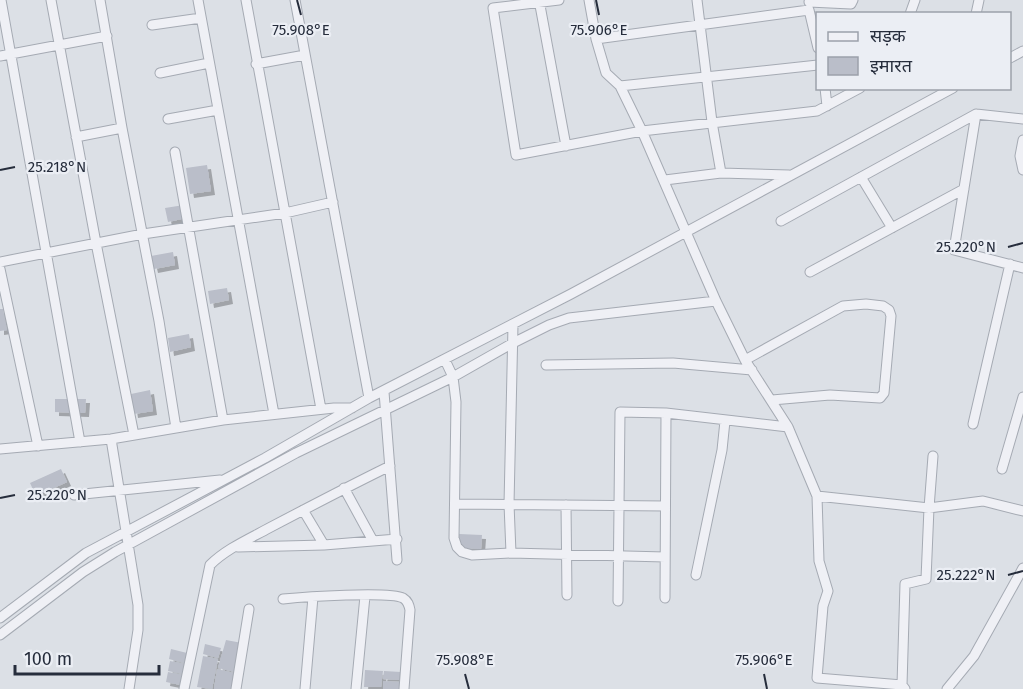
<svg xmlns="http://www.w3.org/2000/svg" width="1023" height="689" font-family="'Fira Sans','Noto Sans Devanagari',sans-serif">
  <defs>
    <filter id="shadow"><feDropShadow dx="4" dy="4" stdDeviation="0" flood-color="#0004"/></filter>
  </defs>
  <rect width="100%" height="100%" fill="#dce0e6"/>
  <path fill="#babec9" filter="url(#shadow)" d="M207,165l4,26 -21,3 -4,-26z
    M184,205l2,13 -18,4 -3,-14z
    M173,252l2,13 -21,4 -3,-13z
    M227,288l2,12 -19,4 -2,-13z
    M0,309h3l4,21 -7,1z
    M189,334l2,13 -21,5 -2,-14z
    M150,390l3,21 -19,3 -3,-20z
    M55,399h31l-1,14 -30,-1z
    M61,469l6,13 -31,14 -6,-13z
    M459,534l23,1 -1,14 -23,-1z
    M226,640l16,3 -7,29 -17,-4z
    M205,644l16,4 -3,10 -15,-4z
    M171,649l16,4 -3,10 -15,-4z
    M203,656l15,3 -6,30 -15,-2z
    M170,661l15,3 -2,10 -15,-3z
    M217,669l17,4 -2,16h-18z
    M365,670l18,1 -2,16h-17z
    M384,671l17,1v8l-18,-1z
    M168,672l15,3 -2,10 -15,-3z
    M383,681l17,1v7h-17z"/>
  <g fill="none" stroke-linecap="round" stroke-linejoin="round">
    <defs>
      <path id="street" d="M1,0l79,442
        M51,0l45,243 38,192
        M100,0l22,128 37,193 17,107
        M198,0l76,414
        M246,0l75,409
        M295,0l74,398
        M539,0l27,146
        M559,0l-66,8 23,147 126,-24 -22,-45 198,-21
        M589,0l7,39
        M697,0l15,122 9,51
        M809,2l42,2 2,-4
        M910,14l5,-14
        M976,14l3,-14
        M152,25l49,-7
        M0,56l107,-20
        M1010,58l13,-7
        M256,64l49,-9
        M160,73l49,-10
        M620,86l-14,-13 -10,-34 213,-29 9,38
        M825,88l2,18
        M976,114l-22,136 69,18
        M168,119l50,-9
        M76,137l46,-9
        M1023,140l-3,16 3,14
        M175,152l48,268
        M861,177l31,51
        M665,180l56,-7 68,2
        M781,221l195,-107 47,5
        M0,262l143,-28 142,-21 48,-11
        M0,269l38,177
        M810,272l154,-83
        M445,360l8,17 3,25 -2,136 3,9 5,5 10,3 39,-2 154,4
        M745,360l98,-54 23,-2 17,2 6,4 2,6 -7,77 -4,5 -50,-3 -58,5
        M546,365l127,-2 79,7
        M384,392l13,168
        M973,424l37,-160
        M788,427l29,69 112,12 -3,71 -21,5 -3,101 3,4
        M111,439l27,166v25l-9,59
        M0,449l111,-10 112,-19 111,-12h18
        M933,456l-4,52 54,-7 40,10
        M1002,469l21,-72
        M344,488l29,53
        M74,495l146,-15
        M817,496l2,65 9,30 -5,15 -6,72 85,7
        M455,504l210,2
        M566,505l1,90
        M303,510l21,35
        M238,547l86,-2 73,-6
        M511,553l-2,-49 4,-179
        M696,575l26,-125 3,-29
        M665,598l1,-185
        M283,599c20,-2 107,-8 120,-1 5,3 6,7 7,12l-6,79
        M618,601l2,-189 46,1 122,14 -43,-67 -29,-59 -74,-170 175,-20 43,-23
        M0,618l86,-65 179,-95 104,-60 202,-104 382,-206
        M0,635l83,-63 32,-20 181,-99 157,-76 60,-34 36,-18 20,-7 147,-17
        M184,689l26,-124c16,-16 39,-26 59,-37 40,-21 80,-42 121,-62
        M236,689l13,-80
        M305,689l8,-92
        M356,689l9,-93
        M947,689l27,-33 49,-88"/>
    </defs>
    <use href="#street" stroke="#a5aab3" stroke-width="11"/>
    <use href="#street" stroke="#eff0f5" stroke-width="9"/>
  </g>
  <path fill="none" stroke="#262d3c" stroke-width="2" d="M297,0l4,15M596,0l3,15M0,170l15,-3M1008,247l15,-4M0,498l15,-3M1008,575l15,-4M465,674l4,15M764,674l3,15"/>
  <g font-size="15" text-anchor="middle" fill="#262d3c" stroke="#ebeef4" stroke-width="4.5" stroke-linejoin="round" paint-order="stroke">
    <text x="301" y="35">75.908°E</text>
    <text x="599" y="35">75.906°E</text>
    <text x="57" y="172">25.218°N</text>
    <text x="966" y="252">25.220°N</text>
    <text x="57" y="500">25.220°N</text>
    <text x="966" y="580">25.222°N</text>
    <text x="465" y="665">75.908°E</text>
    <text x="764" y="665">75.906°E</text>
  </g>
  <rect x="816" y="12" width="195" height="78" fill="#ebeef4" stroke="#9ca1aa" stroke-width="1.5"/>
  <rect x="828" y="32" width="30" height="9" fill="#eff0f5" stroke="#9ca1aa" stroke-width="1.5"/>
  <text x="870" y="42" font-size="18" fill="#262d3c">सड़क</text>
  <rect x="828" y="57" width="30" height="18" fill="#babec9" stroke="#9ca1aa" stroke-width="1.5"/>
  <text x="870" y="72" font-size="18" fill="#262d3c">इमारत</text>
  <path d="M15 665v9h144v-9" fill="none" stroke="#262d3c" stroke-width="3"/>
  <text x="24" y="665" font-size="18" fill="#262d3c" stroke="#ebeef4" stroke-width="4.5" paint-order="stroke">100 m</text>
</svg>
